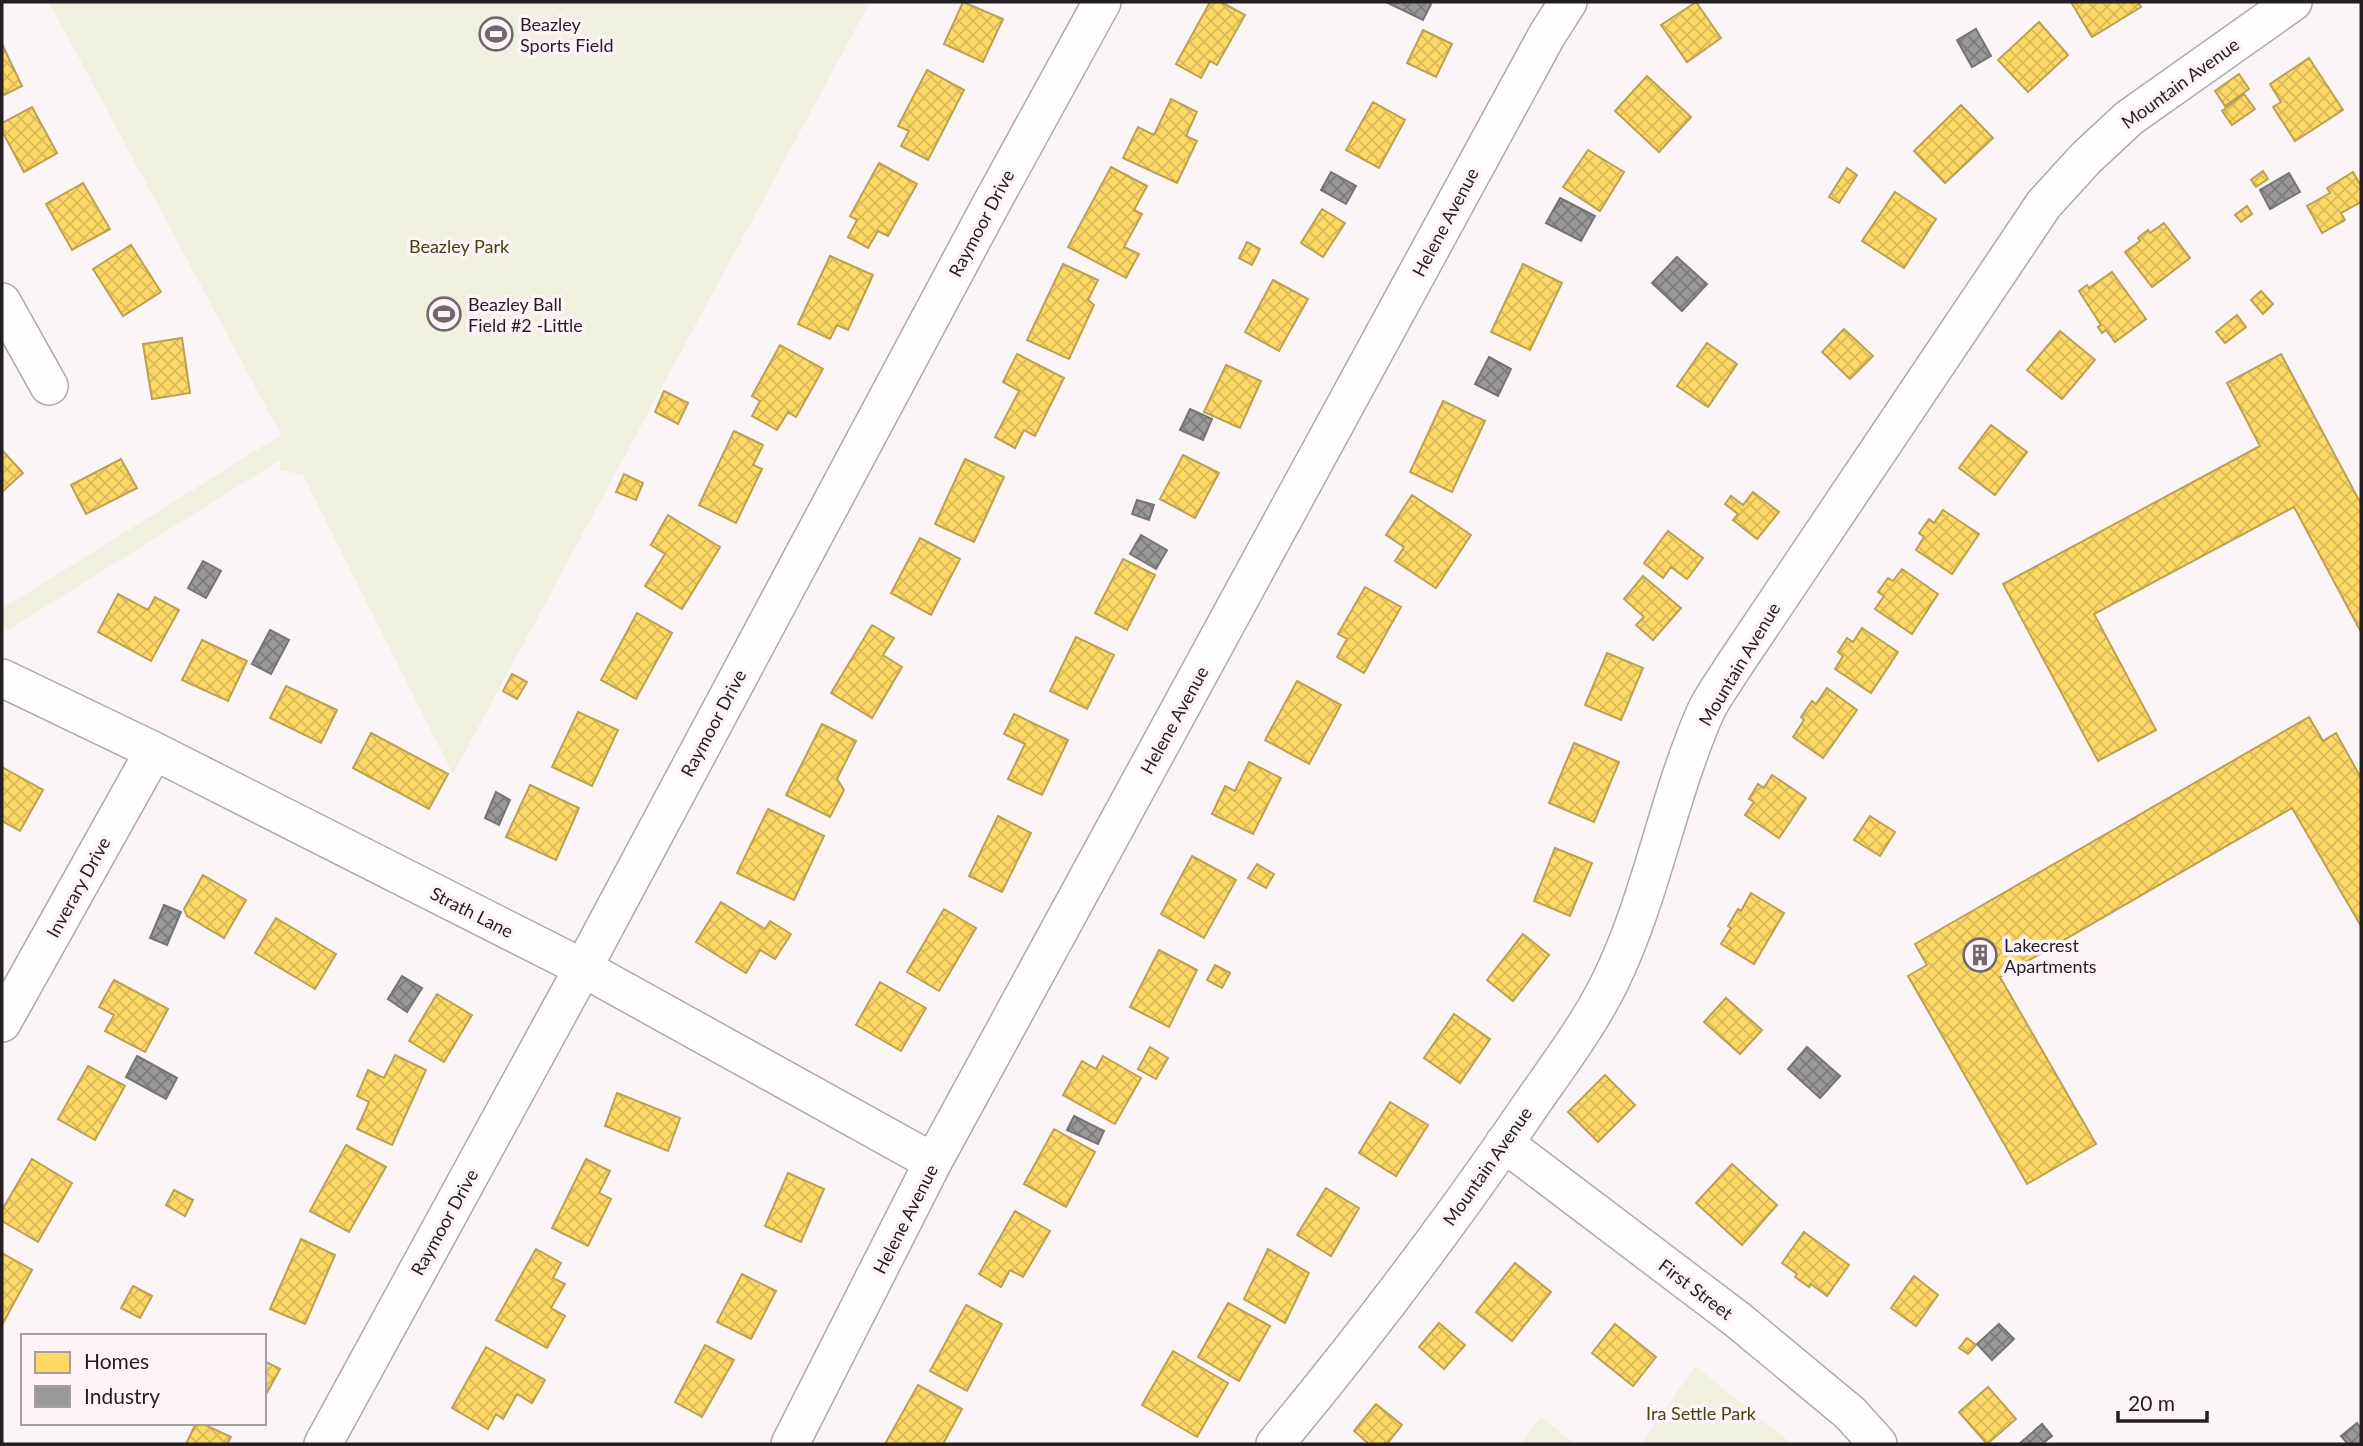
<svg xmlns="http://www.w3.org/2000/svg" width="2363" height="1446" font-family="Lato,sans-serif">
  <defs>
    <pattern id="homes-cross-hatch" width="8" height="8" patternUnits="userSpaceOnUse" patternTransform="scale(1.75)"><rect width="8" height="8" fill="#ffd966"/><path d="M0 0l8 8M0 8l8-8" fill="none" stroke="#daba58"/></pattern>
    <pattern id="industry-cross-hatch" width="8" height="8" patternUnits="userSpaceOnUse" patternTransform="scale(1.75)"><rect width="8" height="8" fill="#999"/><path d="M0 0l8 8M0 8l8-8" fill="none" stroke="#7d7c7c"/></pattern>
  </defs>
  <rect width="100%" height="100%" fill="#fbf5f8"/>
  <path fill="#eff0df" d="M49,2h821l-417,772 -150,-299 -23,-5v-10l-272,170 -6,-3v-18l279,-174z
    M1695,1366l97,78h-151z
    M1541,1417l34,27h-55z"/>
  <path fill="url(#homes-cross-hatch)" stroke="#bda152" stroke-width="2" d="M963,2l40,17 -20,43 -39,-18z
    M1210,2h11l24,13 -28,50 -7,-4 -9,17 -25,-14z
    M1696,2l25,36 -34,24 -26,-37z
    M2071,2h67l3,5 -49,30z
    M2039,22l29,33 -40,37 -30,-32z
    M1423,30l29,14 -16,33 -29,-14z
    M2,44l20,42 -20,10z
    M2309,58l34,52 -48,31 -22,-34 8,-5 -11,-18z
    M927,70l37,20 -36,70 -27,-14 8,-15 -11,-5z
    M2239,74l10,15 -24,17 -10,-15z
    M1647,76l44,41 -32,35 -44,-41z
    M2244,94l11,15 -23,16 -10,-14z
    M1171,99l26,13 -11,24 11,5 -20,42 -54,-25 15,-31 16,8z
    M1373,102l32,18 -26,48 -33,-18z
    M1961,105l32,33 -48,45 -31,-32z
    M32,107l25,46 -33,19 -22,-41v-8z
    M1588,150l36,22 -24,39 -37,-24z
    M879,163l38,21 -29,52 -10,-5 -10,17 -20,-11 9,-17 -7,-4z
    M1111,167l36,19 -13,24 8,4 -18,33 15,7 -13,24 -58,-31z
    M1847,168l10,7 -18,28 -10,-6z
    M2263,171l5,8 -12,8 -5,-7z
    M2353,172l8,14v16l-20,11 4,7 -23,13 -15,-27 23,-13 -3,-5z
    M83,183l27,46 -38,21 -26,-46z
    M1895,192l41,27 -32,49 -42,-27z
    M2247,206l5,8 -11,8 -6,-7z
    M1322,209l23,14 -22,34 -22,-14z
    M2164,223l26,35 -38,29 -27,-35 15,-11 -2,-3 10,-8 2,3z
    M1247,242l13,7 -8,16 -13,-7z
    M131,245l30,47 -38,24 -30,-47z
    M830,256l43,19 -25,55 -11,-5 -7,14 -32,-15z
    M1063,264l35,16 -10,20 6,5 -25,54 -42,-19z
    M1523,264l39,19 -32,67 -39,-18z
    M2112,272l34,47 -31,23 -9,-12 -4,3 -4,-6 3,-2 -22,-34 8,-6 2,3z
    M1273,280l35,19 -29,52 -34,-19z
    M2261,291l12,13 -10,10 -12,-14z
    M2237,315l9,12 -21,16 -9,-11z
    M1844,329l29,27 -23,23 -28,-27z
    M2060,331l35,29 -33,39 -35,-29z
    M182,338l8,55 -38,6 -9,-55z
    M1707,343l30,21 -29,43 -31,-21z
    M780,345l43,24 -27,48 -8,-5 -11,18 -25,-14 8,-15 -8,-5z
    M1017,354l47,24 -29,58 -11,-6 -9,18 -20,-11 24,-46 -16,-9z
    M2281,354l80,150v128l-67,-125 -200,107 62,116 -58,31 -95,-177 257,-138 -33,-63z
    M1226,365l35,16 -21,47 -36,-16z
    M664,391l24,12 -10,21 -23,-12z
    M1443,401l42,20 -33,71 -42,-20z
    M1991,425l36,27 -32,43 -36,-27z
    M734,431l29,14 -10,20 9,4 -26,54 -37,-18z
    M2,450l21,23 -21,19z
    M1183,455l36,18 -24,45 -35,-19z
    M121,459l16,29 -51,26 -15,-29z
    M965,459l39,18 -30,65 -39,-18z
    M624,474l19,9 -7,17 -20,-8z
    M1753,492l26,20 -22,27 -24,-19 5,-6 -13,-10 6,-8 12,9z
    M1412,495l59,40 -35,53 -41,-27 9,-14 -18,-12z
    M1943,510l36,24 -27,40 -36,-24 8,-13 -5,-4 10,-14 5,4z
    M668,515l52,32 -38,62 -37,-23 20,-32 -14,-9z
    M1668,531l35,27 -16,21 -16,-12 -8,11 -19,-15z
    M920,538l40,21 -29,56 -40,-22z
    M1123,559l32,16 -28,55 -32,-17z
    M1902,569l36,25 -26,40 -37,-25 9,-13 -6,-4 10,-14 5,3z
    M1643,576l38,32 -28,32 -17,-15 8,-8 -20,-18z
    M1365,587l36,20 -37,66 -27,-16 10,-18 -9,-5z
    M118,594l30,16 7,-13 24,13 -28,51 -53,-29z
    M637,613l35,20 -36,66 -35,-19z
    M872,625l22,13 -11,17 19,12 -30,51 -41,-25z
    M1862,628l36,24 -27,41 -36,-24 8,-13 -5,-4 9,-14 6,4z
    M1076,637l38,18 -27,54 -37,-18z
    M202,640l45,21 -19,40 -46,-21z
    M1607,653l36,15 -22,52 -36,-15z
    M512,674l15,8 -10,17 -14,-8z
    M1297,681l44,24 -32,59 -44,-24z
    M286,686l51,24 -16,33 -51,-25z
    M1827,688l30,22 -34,48 -30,-21 11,-17 -3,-3 11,-16 4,3z
    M578,712l40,18 -26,56 -40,-19z
    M1014,714l54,26 -26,55 -34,-16 17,-35 -21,-10z
    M2309,717l14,24 13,-8 25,45v148l-69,-118 -292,169 96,167 -69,40 -119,-208 19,-11 -12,-21z
    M822,724l34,17 -19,38 7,11 -14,27 -44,-22z
    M371,733l77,41 -19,35 -76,-41z
    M1574,743l45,19 -25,60 -45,-19z
    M1249,762l32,16 -28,56 -41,-20 13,-28 10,5z
    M2,767l41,23 -23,41 -18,-10z
    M1772,775l34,23 -27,40 -34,-23 9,-13 -5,-3 9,-15 6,4z
    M530,785l49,23 -23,52 -50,-23z
    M768,809l56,27 -30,64 -57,-27z
    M998,816l33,17 -29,59 -33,-16z
    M1870,816l25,16 -15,24 -26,-16z
    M1555,848l37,15 -22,53 -36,-15z
    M1192,856l44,24 -32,58 -43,-24z
    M1257,864l17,10 -8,14 -18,-10z
    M203,875l43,25 -22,38 -37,-22 -3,-7z
    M1751,893l33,20 -30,51 -33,-20 10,-16 -3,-2 10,-17 3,2z
    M721,902l44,27 5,-8 21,13 -16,25 -15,-9 -14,23 -50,-31z
    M944,909l32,19 -37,63 -32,-19z
    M276,918l60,36 -21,35 -60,-36z
    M1523,934l26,21 -36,46 -26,-21z
    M1159,950l38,20 -28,57 -39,-20z
    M1215,965l15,8 -8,15 -15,-8z
    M114,980l54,29 -23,43 -40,-21 9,-16 -15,-8z
    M880,982l46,26 -25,43 -45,-26z
    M437,994l35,21 -28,47 -35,-21z
    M1726,998l36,32 -22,24 -36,-32z
    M1454,1014l36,25 -30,44 -36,-25z
    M1150,1047l18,11 -12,21 -18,-10z
    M395,1055l31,15 -34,75 -35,-16 12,-27 -12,-6 11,-26 16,8z
    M1103,1056l38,22 -26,46 -52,-29 19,-34 14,8z
    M88,1066l37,20 -30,54 -37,-21z
    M1605,1075l30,30 -37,37 -30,-30z
    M617,1093l63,25 -12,33 -63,-25z
    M1390,1102l38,23 -32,51 -37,-23z
    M1054,1129l41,23 -29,55 -42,-23z
    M346,1145l40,22 -37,65 -39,-21z
    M32,1159l40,24 -34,59 -36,-21v-11z
    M586,1159l24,12 -11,22 12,6 -23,47 -36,-18z
    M1732,1164l45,41 -35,40 -46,-42z
    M788,1173l36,16 -23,53 -36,-16z
    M1326,1188l33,20 -28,48 -34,-21z
    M174,1190l19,10 -8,16 -19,-11z
    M1015,1211l35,20 -27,46 -13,-7 -9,17 -22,-13z
    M1804,1232l45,33 -22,31 -16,-12 -2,3 -14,-10 2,-3 -15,-11z
    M301,1239l34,16 -30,69 -35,-15z
    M536,1249l25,14 -8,15 12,6 -14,24 14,8 -18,32 -51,-28z
    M1268,1249l41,24 -24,50 -41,-24z
    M2,1253l30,17 -30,55z
    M1515,1263l36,29 -39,49 -36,-29z
    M742,1274l34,17 -25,48 -34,-17z
    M1914,1276l24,19 -22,31 -25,-18z
    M133,1286l19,10 -12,22 -19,-10z
    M1228,1303l42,23 -31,55 -41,-24z
    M966,1305l36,19 -35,67 -37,-20z
    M1439,1323l26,22 -21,24 -25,-22z
    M1615,1324l41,33 -23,29 -41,-33z
    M1967,1338l9,7 -8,9 -9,-6z
    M705,1345l29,15 -32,57 -27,-15z
    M486,1347l59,33 -13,23 -15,-9 -14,25 -7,-5 -8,15 -36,-21z
    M1173,1351l55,32 -31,54 -55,-32z
    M264,1361l16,8 -16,29z
    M918,1385l44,24 -19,35h-58z
    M1988,1387l28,32 -29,25 -28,-32z
    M1376,1404l26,21 -15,19h-18l-15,-13z
    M196,1423h5l30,14 -4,7h-41z"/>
  <path fill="url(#industry-cross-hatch)" stroke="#767475" stroke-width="2" d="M1386,2h46l-9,18z
    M1976,29l15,27 -19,11 -15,-27z
    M1331,172l25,14 -10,18 -25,-14z
    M2289,173l11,19 -30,17 -10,-19z
    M1560,198l35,18 -14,25 -35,-18z
    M1677,257l30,27 -25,27 -30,-28z
    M1489,357l22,12 -13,27 -23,-12z
    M1190,409l22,10 -9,21 -23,-10z
    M1137,500l17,5 -5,15 -17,-6z
    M1141,535l26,15 -11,19 -26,-15z
    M203,561l18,10 -15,27 -18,-10z
    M270,630l19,10 -18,34 -19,-10z
    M496,792l14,8 -11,25 -14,-7z
    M164,905l17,7 -14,33 -17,-7z
    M402,976l20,12 -15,24 -19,-13z
    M1807,1047l33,29 -20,22 -32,-29z
    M137,1056l40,22 -11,21 -40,-22z
    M1074,1116l30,15 -6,13 -31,-14z
    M1999,1324l15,15 -22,21 -15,-16z
    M2357,1423l4,6v15h-13l-7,-8z
    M2042,1424l10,12 -10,8h-23z"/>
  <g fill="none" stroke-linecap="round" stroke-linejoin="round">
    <defs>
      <path id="minor" d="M2,302l47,84
        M2,678l152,73 429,217 350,194
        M2,1023l152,-272
        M1504,1143l234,177 112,93 28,31
        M323,1444l260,-476 406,-760 113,-206
        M790,1444l143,-282 614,-1127 21,-33
        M1275,1444c88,-106 171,-215 249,-329 29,-43 63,-86 86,-133 42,-86 57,-182 95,-269 7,-16 19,-31 28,-46l311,-463 42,-46 43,-40 164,-116"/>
    </defs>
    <use href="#minor" stroke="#afaaad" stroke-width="40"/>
    <use href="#minor" stroke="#fefefe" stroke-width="37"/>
  </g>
  <defs>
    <symbol id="stadium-ring" viewBox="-11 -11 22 22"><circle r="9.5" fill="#fdf3f9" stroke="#6f696d" stroke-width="1.5"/><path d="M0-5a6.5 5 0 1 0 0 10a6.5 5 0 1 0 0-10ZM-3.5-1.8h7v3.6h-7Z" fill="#6f696d"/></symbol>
    <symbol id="building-ring" viewBox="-11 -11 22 22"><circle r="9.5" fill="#fdf3f9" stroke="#6f696d" stroke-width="1.5"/><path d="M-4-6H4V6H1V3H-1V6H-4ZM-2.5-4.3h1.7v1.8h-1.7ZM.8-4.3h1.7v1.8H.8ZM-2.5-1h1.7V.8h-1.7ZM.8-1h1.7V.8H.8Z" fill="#6f696d"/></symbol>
  </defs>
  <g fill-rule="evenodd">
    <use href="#stadium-ring" x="477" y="15" width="38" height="38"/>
    <use href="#stadium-ring" x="425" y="295" width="38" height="38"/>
    <use href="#building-ring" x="1961" y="936" width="38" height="38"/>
  </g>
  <g text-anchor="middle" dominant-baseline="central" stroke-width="7" stroke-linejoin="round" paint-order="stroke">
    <g font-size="18" fill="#241e22" stroke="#fdf3f9" text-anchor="start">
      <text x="520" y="24">Beazley<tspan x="520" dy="21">Sports Field</tspan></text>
      <text x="468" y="304">Beazley Ball<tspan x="468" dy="21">Field #2 -Little</tspan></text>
      <text x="2004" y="945">Lakecrest<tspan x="2004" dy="21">Apartments</tspan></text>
    </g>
    <g font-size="18" fill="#241e22" stroke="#fdf3f9">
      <text transform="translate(2180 83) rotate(-36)">Mountain Avenue</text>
      <text transform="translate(1445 222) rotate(-62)">Helene Avenue</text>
      <text transform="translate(981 223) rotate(-62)">Raymoor Drive</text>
      <text transform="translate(1739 664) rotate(-59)">Mountain Avenue</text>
      <text transform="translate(1174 720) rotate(-61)">Helene Avenue</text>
      <text transform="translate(713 723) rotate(-62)">Raymoor Drive</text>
      <text transform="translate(78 887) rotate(-61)">Inverary Drive</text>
      <text transform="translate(472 912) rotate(27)">Strath Lane</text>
      <text transform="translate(1487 1166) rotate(-55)">Mountain Avenue</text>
      <text transform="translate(905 1219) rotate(-63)">Helene Avenue</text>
      <text transform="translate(444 1222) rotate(-61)">Raymoor Drive</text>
      <text transform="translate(1696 1289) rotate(37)">First Street</text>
    </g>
    <g font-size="18" fill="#40460d" stroke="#fdf3f9">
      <text x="459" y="246">Beazley Park</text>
      <text x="1701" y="1413">Ira Settle Park</text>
    </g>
  </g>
  <rect width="2363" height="1446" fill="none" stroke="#241e22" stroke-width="7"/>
  <rect x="21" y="1334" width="245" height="91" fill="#fdf3f9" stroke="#a69ea3" stroke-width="2"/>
  <rect x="35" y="1352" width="35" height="21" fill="#ffd966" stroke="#a69ea3" stroke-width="2"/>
  <text x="84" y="1369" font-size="21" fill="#241e22">Homes</text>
  <rect x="35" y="1386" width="35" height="21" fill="#999999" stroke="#a69ea3" stroke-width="2"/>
  <text x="84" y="1404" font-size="21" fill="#241e22">Industry</text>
  <path d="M2118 1411v10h89v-10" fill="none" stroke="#241e22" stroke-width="3.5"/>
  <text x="2128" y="1411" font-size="21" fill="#241e22" stroke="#fdf3f9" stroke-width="5" paint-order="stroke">20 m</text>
</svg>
